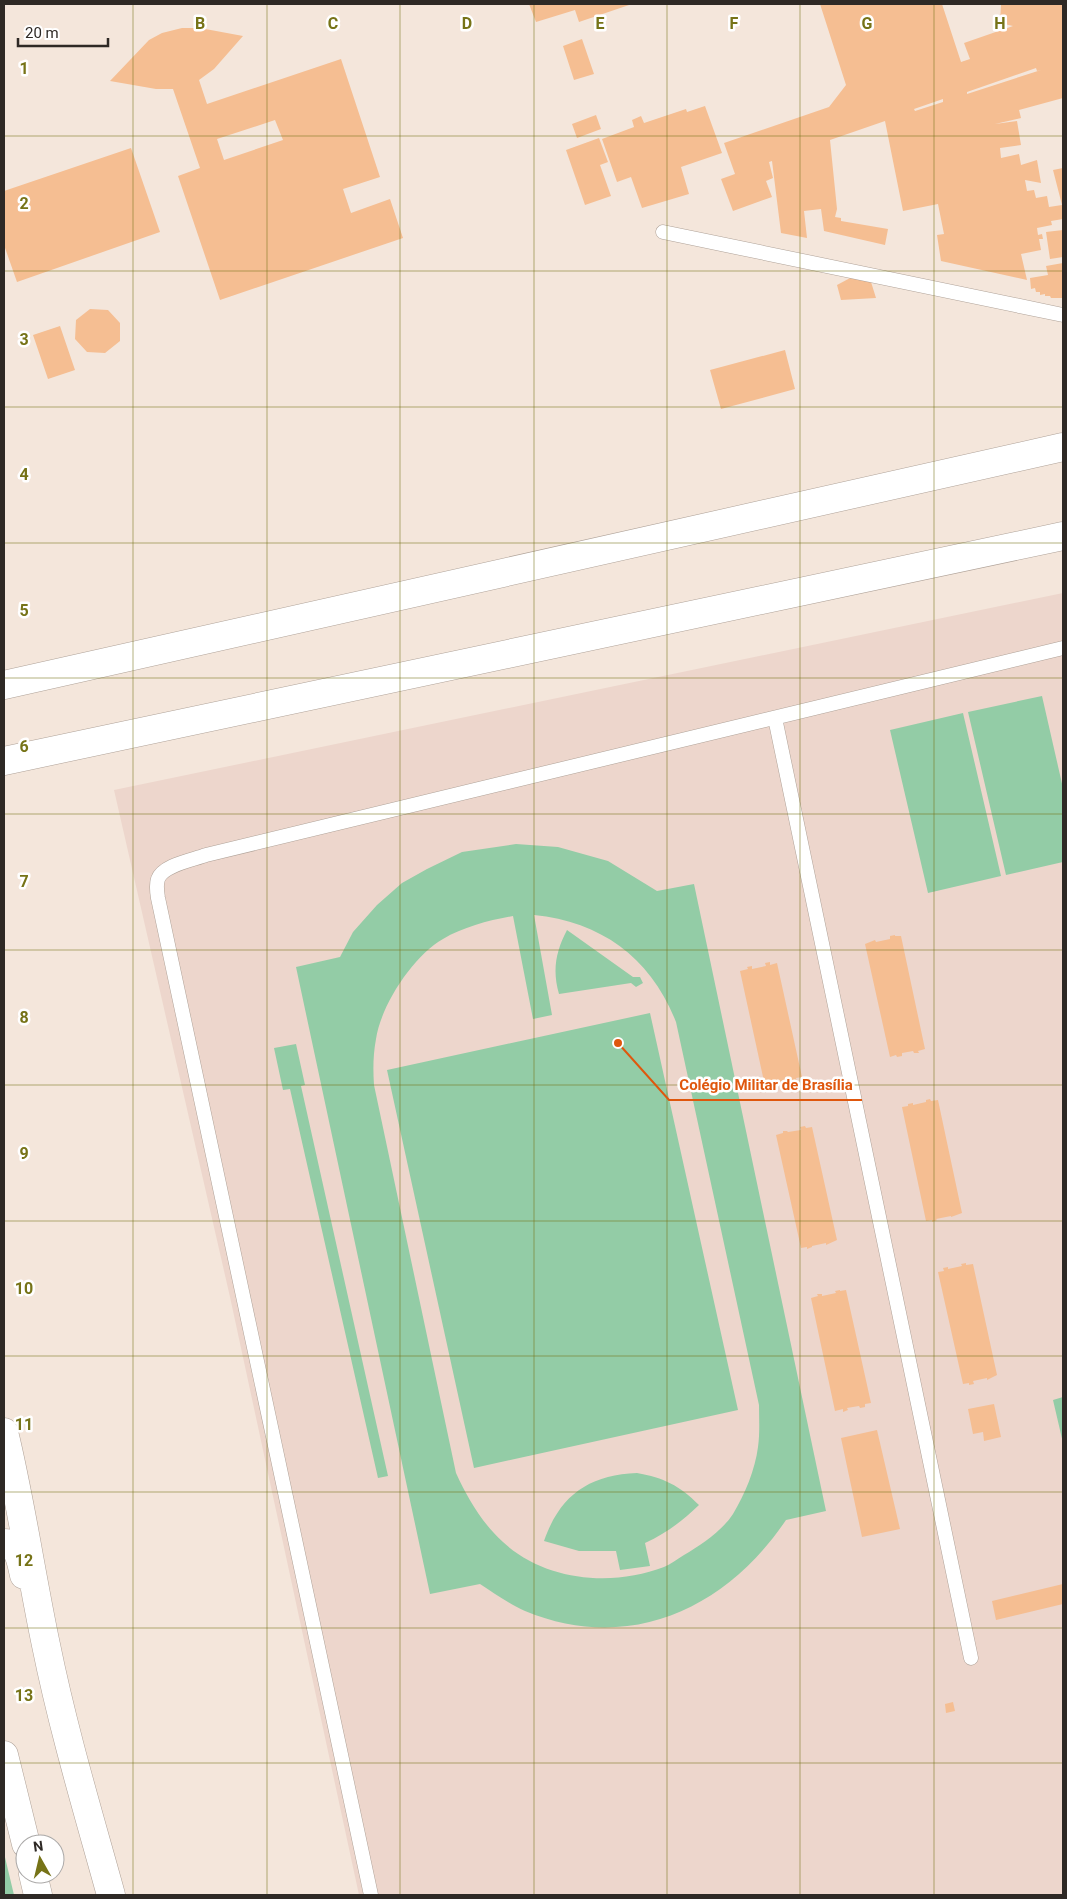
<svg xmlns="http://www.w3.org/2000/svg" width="1067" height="1899" font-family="Roboto,sans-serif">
  <rect width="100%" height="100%" fill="#f4e6db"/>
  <path fill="#edd6cc" d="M1063,593v1302h-704l-129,-598 -116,-507z"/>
  <path fill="#93cca6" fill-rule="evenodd" d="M1042,696l21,92v74l-57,13 -38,-163z
    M963,713l38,163 -73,17 -38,-163z
    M516,844l42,3 50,14 49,30 37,-7 132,627 -40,9c-60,89 -157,134 -261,91 -16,-7 -31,-18 -45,-27l-50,10 -134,-627 44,-10 13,-25 24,-27 25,-22 25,-14 35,-17zM534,915c68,7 117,43 142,107l83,383c0,13 1,28 -1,42 -3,23 -13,47 -25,67 -11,17 -32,31 -49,41 -7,4 -13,9 -20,12 -52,20 -119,14 -161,-25 -21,-19 -35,-43 -47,-69l-82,-388c-1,-15 -1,-30 2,-46 5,-34 37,-83 67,-100 20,-12 47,-19 70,-23l20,103 19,-4z
    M567,930l66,47h7l3,6 -7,4 -5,-4 -72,11c-7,-24 -3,-43 8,-64z
    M650,1013l88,397 -264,58 -87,-398z
    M296,1044l9,41 -4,1 87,390 -10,2 -88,-389 -7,1 -9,-42z
    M1063,1397v46l-10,-43z
    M637,1473c27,5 42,12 62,32 -17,16 -32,28 -54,38l5,23 -30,4 -4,-19h-37l-35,-10c16,-46 45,-66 93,-68z
    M4,1853l10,42h-10z"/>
  <path fill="#f5be92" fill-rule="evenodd" d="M529,4h103l-53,18 -4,-12 -39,12z
    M820,4h122l19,58 9,-3 -6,-16 49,-17 -13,-3 1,-18 -3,-1h65v94l-44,12 2,8 -26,6 22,-3 4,24 -21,3 1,10 18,-4 2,11 16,-5 4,23 -16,-3 2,11 7,-1 2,8 11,-2 2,11 13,-2 -9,-35 10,-2v51l-12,2 1,4 -15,3 1,7 4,-1 1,5h-4l2,11 -20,4 6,26 -86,-19 -4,-26 7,-1 -6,-30 -35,7 -18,-90 -55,19 7,69 -2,8 6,1v3l47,8 -3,16 -61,-14 -3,-22 -17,2 3,27 -26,-5 -9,-72 -3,1 4,16 -7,3 6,16 -39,14 -12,-32 14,-5 -11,-31 105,-36 17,-22zM1036,68l1,3 4,-1 -74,24v-2zM943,99v3l-28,9 -1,-2z
    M182,28h18l43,8 -29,33 -15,11 8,24 134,-45 39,118 -37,12 8,24 39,-14 13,39 -183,62 -42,-124 22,-8 -27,-79h-17l-46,-8 39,-41 13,-7zM275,120l8,20 -59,20 -7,-21z
    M582,39l12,35 -20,6 -11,-34z
    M705,106l17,47 -41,14 8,27 -47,14 -11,-31 -14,5 -15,-43 32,-12 -2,-7 9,-4 3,7 42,-14 1,3z
    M596,115l5,14 -24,9 -5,-14z
    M599,138l9,24 -8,3 11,31 -26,9 -19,-55z
    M131,148l29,84 -143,50 -13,-37v-54z
    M1063,230v27l-13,2 -4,-27z
    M1063,263v35h-12l-1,-2h-5v-2l-5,1v-3h-4l-1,-4 -4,1 -1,-11 18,-3 -2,-9z
    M867,269l9,29 -35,2 -4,-15z
    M90,309l18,1 12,13v18l-15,12 -18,-1 -12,-13 1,-19z
    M60,326l15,44 -27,9 -15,-44z
    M785,350l10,39 -74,20 -11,-39z
    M895,935v1h6l24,113 -7,2 1,2h-5l-1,-2 -11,2v3l-5,1 -1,-2 -6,2 -25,-113 10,-4 1,2 14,-3v-3z
    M770,962v3l7,-2 25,114 -6,1 1,3 -5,1 -1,-2 -14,3v3h-4v-2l-8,2 -25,-115 8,-2 -1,-2 5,-1v3l14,-3 -1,-3z
    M930,1099l1,2 7,-1 24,113 -11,4v-1l-15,3 1,1 -5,2v-2l-6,1 -24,-114 6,-1v-2l5,-1v2l13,-3v-2z
    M805,1126l1,2 6,-1 25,113 -11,5v-2l-14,3v1l-5,2v-2l-6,1 -25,-113 7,-2v-2h4l1,1 13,-2 -1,-3z
    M966,1263v2l7,-1 24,111 -10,5v-2l-14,3 1,3 -5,1v-2l-6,1 -25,-112 6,-1 -1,-3 5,-1v2l14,-3 -1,-2z
    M840,1290v1l6,-1 25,113 -6,1v3l-5,1 -1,-2 -12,2 1,2 -5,2v-3l-8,2 -24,-113 7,-2 -1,-2h5v2l14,-3 -1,-2z
    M994,1404l7,33 -17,4 -1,-9 -10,2 -5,-25z
    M877,1430l23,99 -38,8 -21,-99z
    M1063,1584v20l-67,16 -4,-19z
    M953,1702l2,9 -9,2 -1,-9z"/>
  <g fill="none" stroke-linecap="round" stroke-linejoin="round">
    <defs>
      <path id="service" d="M663,232l400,83
        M775,718l196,940
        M371,1895l-213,-997c-1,-6 -2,-13 0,-19 5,-14 35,-19 48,-24l857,-207"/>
      <path id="tertiary" d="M4,685l1059,-238
        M4,761l1059,-225
        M4,1432c17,70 27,142 42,213 17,84 42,167 65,250
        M4,1543c15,0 17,20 20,32
        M4,1755l22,89
        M33,1874l5,21"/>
    </defs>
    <use href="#service" stroke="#afa298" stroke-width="15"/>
    <use href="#tertiary" stroke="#afa298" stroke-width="29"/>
    <use href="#service" stroke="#fff" stroke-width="14"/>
    <use href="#tertiary" stroke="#fff" stroke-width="28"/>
  </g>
  <path fill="none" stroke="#767317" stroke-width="1" stroke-opacity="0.55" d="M133,4v1891M267,4v1891M400,4v1891M534,4v1891M667,4v1891M800,4v1891M934,4v1891M4,136h1059M4,271h1059M4,407h1059M4,543h1059M4,678h1059M4,814h1059M4,950h1059M4,1085h1059M4,1221h1059M4,1356h1059M4,1492h1059M4,1628h1059M4,1763h1059"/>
  <g font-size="16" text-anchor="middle" font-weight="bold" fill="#767317" stroke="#fff" stroke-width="5" stroke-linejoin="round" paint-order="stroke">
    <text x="200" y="29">B</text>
    <text x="333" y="29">C</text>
    <text x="467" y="29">D</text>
    <text x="600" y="29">E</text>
    <text x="734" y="29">F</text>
    <text x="867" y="29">G</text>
    <text x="1000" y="29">H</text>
    <text x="24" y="74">1</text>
    <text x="24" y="209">2</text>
    <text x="24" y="345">3</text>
    <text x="24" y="480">4</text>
    <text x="24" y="616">5</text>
    <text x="24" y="752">6</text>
    <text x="24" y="887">7</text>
    <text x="24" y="1023">8</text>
    <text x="24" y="1159">9</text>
    <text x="24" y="1294">10</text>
    <text x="24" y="1430">11</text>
    <text x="24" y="1566">12</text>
    <text x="24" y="1701">13</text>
  </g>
  <path fill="none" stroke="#df570d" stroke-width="2" d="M618 1043L669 1100H862"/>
  <circle fill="#df570d" stroke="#fff" stroke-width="2" cx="618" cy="1043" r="5"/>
  <g font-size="15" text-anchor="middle" font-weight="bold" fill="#df570d" stroke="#fff" stroke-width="5" stroke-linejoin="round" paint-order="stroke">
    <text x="766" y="1090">Colégio Militar de Brasília</text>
  </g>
  <rect width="1067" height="1899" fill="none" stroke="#2e2925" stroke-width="10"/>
  <g transform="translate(40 1859) rotate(352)"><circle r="24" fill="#ffffff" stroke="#aba9a8"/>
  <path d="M0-4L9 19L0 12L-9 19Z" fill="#767317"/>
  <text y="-8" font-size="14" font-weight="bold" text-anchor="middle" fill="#2e2925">N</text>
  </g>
  <path d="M18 38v8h90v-8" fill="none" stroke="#2e2925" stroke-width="2.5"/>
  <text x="25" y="38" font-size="15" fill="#2e2925" stroke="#ffffff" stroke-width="4" paint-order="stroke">20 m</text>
</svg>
